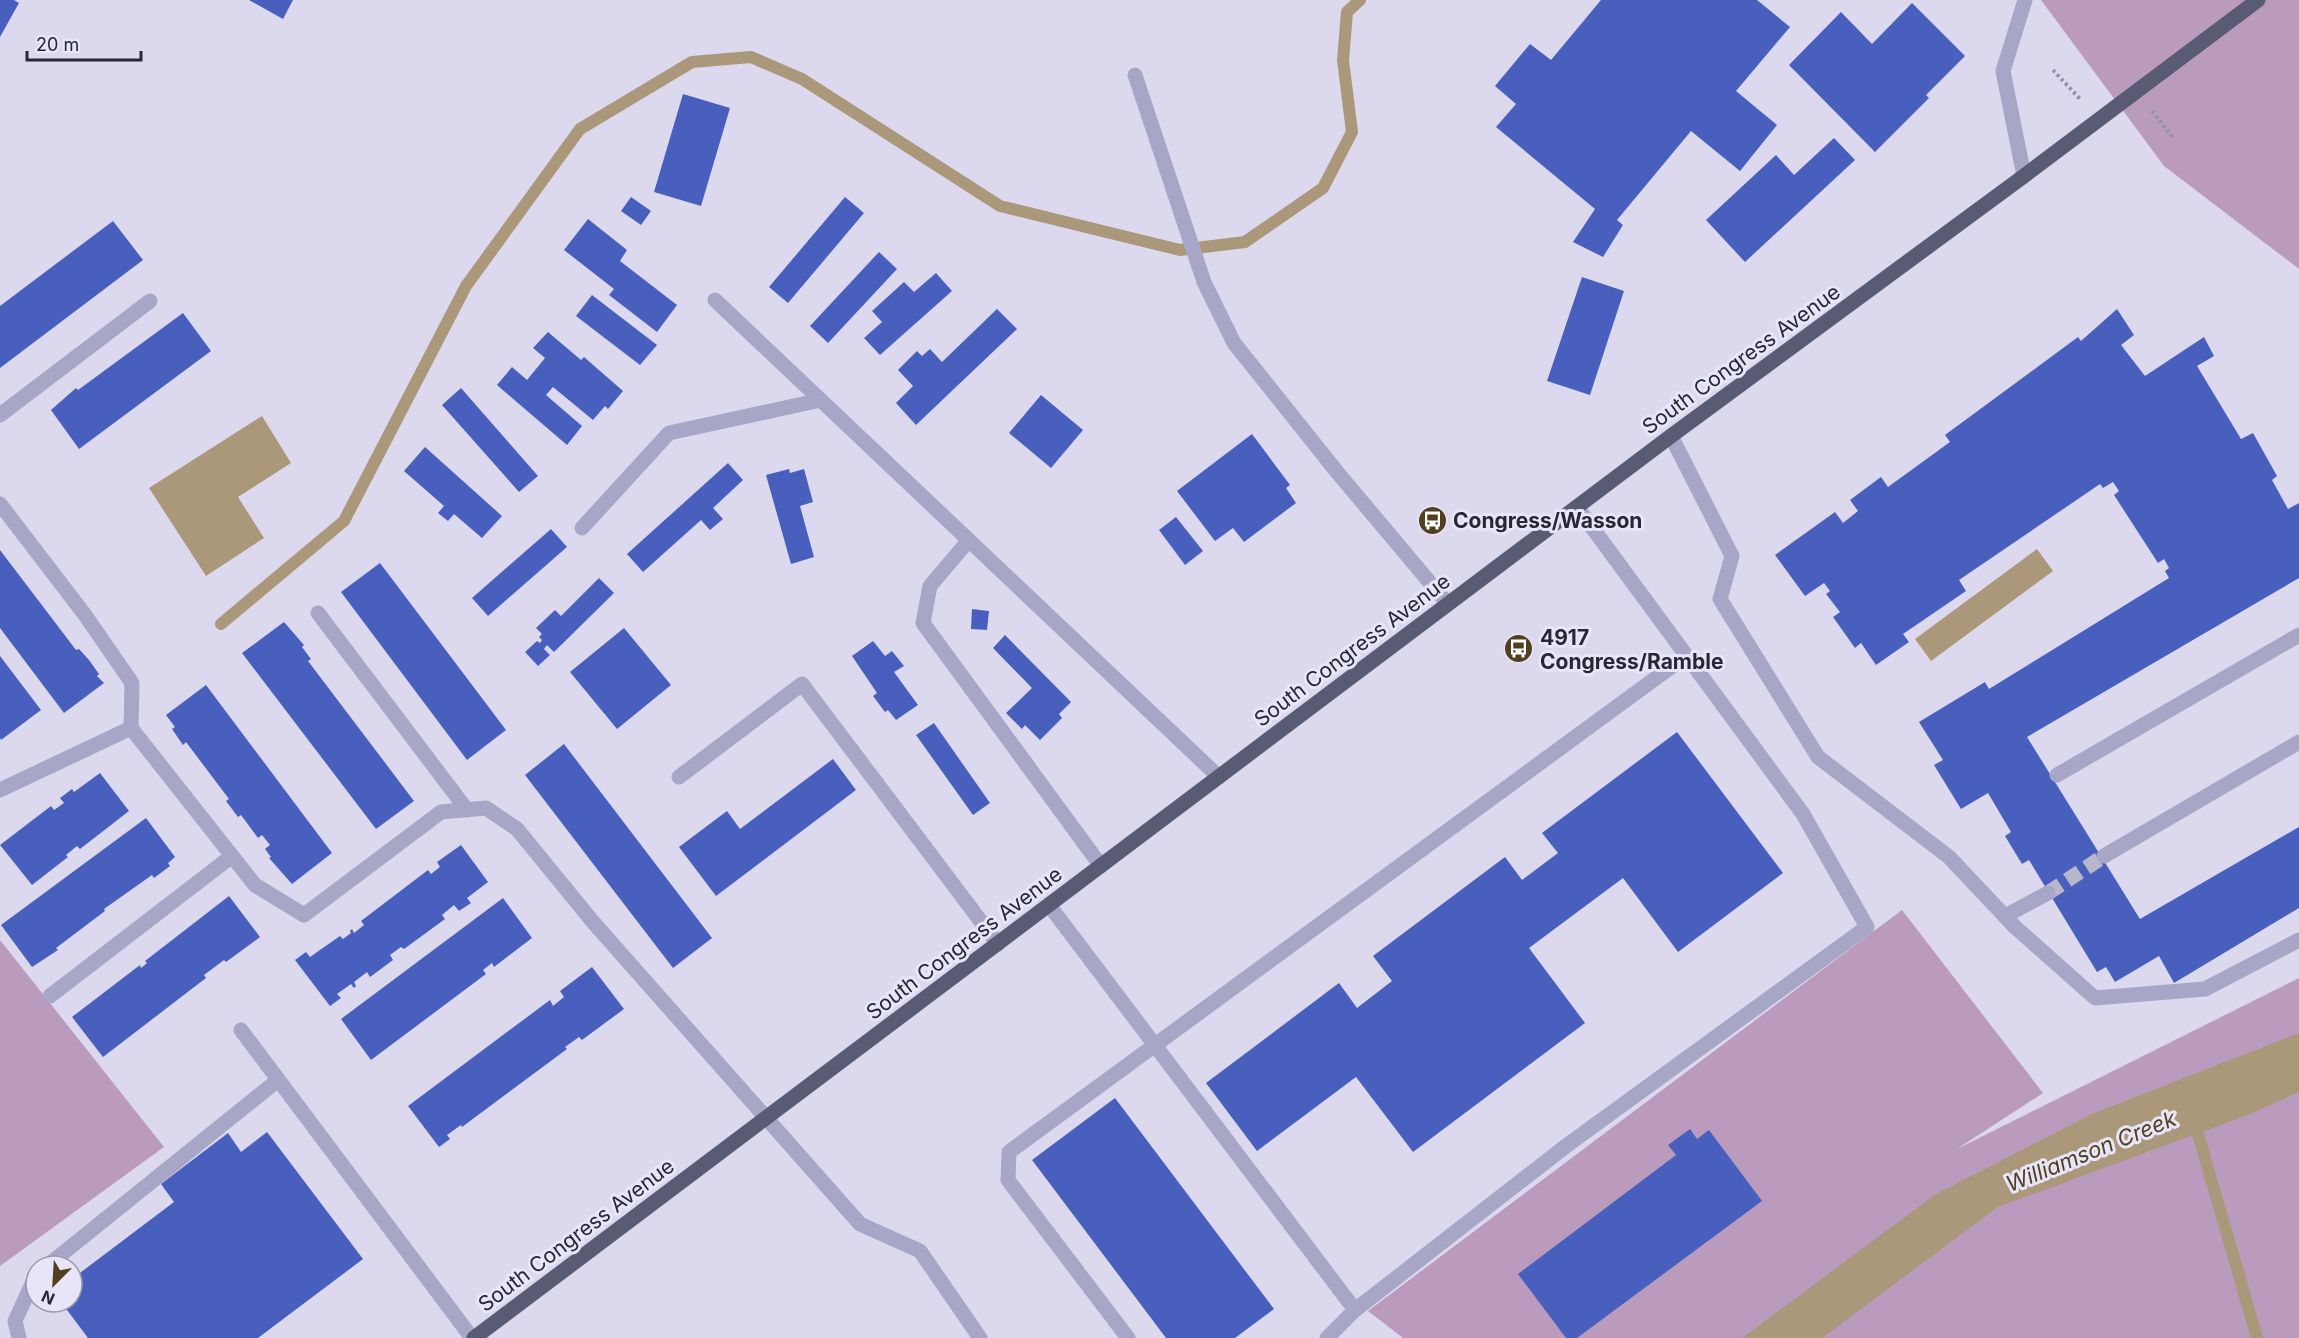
<svg xmlns="http://www.w3.org/2000/svg" width="2299" height="1338" font-family="Inter,sans-serif">
  <rect width="100%" height="100%" fill="#dcd9ef"/>
  <path fill="#ba9bbd" d="M2041,0h258v269l-135,-103z
    M1902,910l141,183 -86,56 342,-171v360h-896l-35,-27z
    M0,940l164,207 -164,119z"/>
  <path fill="#ab987a" d="M262,416l29,47 -53,34 26,41 -58,38 -57,-88z
    M2037,549l16,22 -122,90 -16,-22z
    M2299,1033v59l-51,23 -250,92 -176,131h-80l194,-144 156,-80z"/>
  <g fill="none" stroke-linecap="round" stroke-linejoin="round">
    <path stroke="#ab987a" stroke-width="12" d="M221,624l123,-103 122,-235 114,-157 112,-67 59,-5 51,22 198,127 180,44 65,-8 78,-54 29,-56 -9,-72 4,-48 13,-12
      M2194,1120l63,218"/>
  </g>
  <path fill="#495fbe" d="M0,0h14l5,3 -19,34z
    M249,0h44l-10,19z
    M1601,0h156l33,27 -54,64 41,34 -37,46 -49,-40 -74,89 6,5 -20,32 -30,-15 22,-33 -99,-82 20,-23 -21,-18 35,-42 21,16z
    M1912,3l53,53 -39,39 3,3 -54,54 -86,-87 52,-53 31,32z
    M683,94l47,14 -29,98 -47,-14z
    M1834,138l21,22 -110,102 -39,-42 70,-65 18,20z
    M631,197l20,14 -10,14 -20,-14z
    M845,197l19,16 -76,90 -19,-16z
    M588,219l39,31 -7,11 57,44 -20,27 -48,-37 5,-6 -50,-39z
    M113,221l30,39 -143,108v-62z
    M879,252l18,17 -69,74 -18,-17z
    M936,273l16,18 -72,64 -16,-17 18,-16 -10,-11 32,-29 10,10z
    M1582,277l42,14 -34,104 -43,-14z
    M592,295l65,50 -17,20 -64,-49z
    M997,309l20,20 -101,96 -20,-22 17,-17 -15,-16 19,-19 5,5 8,-7 12,13z
    M2117,309l17,26 -13,10 24,31 59,-39 10,19 -17,10 44,73 12,-6 24,43 -5,4 16,29 11,-6v75l-272,159 113,182 159,-92v81l-125,75 -15,-27 -44,26 -9,-15 -9,5 -68,-112 -7,4 -17,-28 6,-4 -23,-39 -27,16 -27,-44 9,-5 -24,-38 66,-40 4,7 180,-111 -4,-7 4,-3 -5,-9 -6,4 -44,-68 5,-4 -6,-9 -10,6 -3,-4 -141,96 7,11 -63,43 6,8 -33,23 -15,-22 -6,5 -22,-31 7,-5 -14,-18 4,-3 -6,-8 -19,13 -30,-41 60,-43 8,11 15,-12 -8,-11 31,-23 7,10 62,-45 -5,-7 133,-98 3,4z
    M183,313l28,38 -132,98 -28,-39 25,-22 2,2z
    M548,332l33,28 3,-3 39,34 -15,18 -3,-3 -12,14 -40,-33 -7,8 36,31 -15,19 -70,-60 15,-18 15,13 18,-22 -12,-10z
    M461,388l77,88 -19,16 -77,-87z
    M1041,395l42,35 -32,38 -42,-35z
    M1252,434l38,51 -4,3 10,15 -52,39 -11,-14 -18,13 -38,-50z
    M425,447l77,69 -20,22 -28,-24 -6,7 -10,-8 6,-7 -40,-35z
    M728,463l15,17 -30,28 10,11 -13,11 -9,-10 -58,52 -16,-18z
    M789,469l1,4 14,-4 9,33 -13,4 14,51 -23,7 -25,-89z
    M1176,517l27,34 -18,14 -26,-35z
    M551,529l16,18 -79,69 -16,-18z
    M0,550l76,100 3,-1 10,11 10,14 -2,2 7,7 -40,30 -64,-85z
    M380,563l126,167 -39,30 -126,-168z
    M599,578l15,15 -60,59 -7,-7 -3,4 6,6 -12,11 -13,-14 12,-11 3,2 2,-3 -3,-3 3,-3 -6,-6 19,-18 6,6z
    M972,609l17,2 -2,19 -16,-1z
    M284,622l20,23 -2,2 9,12 -3,2 106,140 -38,28 -134,-176z
    M624,628l47,57 -54,44 -47,-57z
    M1005,635l66,67 -12,12 3,4 -22,22 -15,-15 -3,4 -16,-16 26,-25 -39,-40z
    M873,641l12,15 7,-5 12,15 -10,6 24,33 -22,15 -8,-10 -3,2 -12,-16 4,-3 -25,-37z
    M0,656l41,54 -40,30 -1,-2z
    M206,685l126,168 -40,31 -23,-26 2,-1 -6,-8 5,-4 -8,-10 -4,3 -17,-23 -3,2 -12,-16 3,-2 -43,-57 -3,3 -11,-16 3,-2 -9,-12z
    M934,723l56,80 -17,12 -57,-80z
    M1677,732l106,141 -105,79 -55,-74 -94,70 56,75 -172,129 -57,-75 -99,74 -51,-68 133,-100 18,25 35,-27 -19,-25 132,-99 17,23 36,-27 -16,-20z
    M564,744l148,194 -39,30 -148,-193z
    M833,759l23,31 -140,106 -37,-49 48,-36 13,18z
    M100,773l29,38 -49,38 -3,-3 -11,9 2,2 -36,28 -32,-40 51,-39 3,4 10,-7 -4,-5 12,-9 2,3z
    M146,818l29,39 -7,6 2,3 -16,12 -2,-3 -48,34 1,2 -49,37 2,2 -26,17 -31,-42z
    M461,845l27,37 -21,16 4,5 -12,8 -5,-6 -12,10 3,4 -41,30 -3,-2 -11,8 3,5 -23,17 -3,-5 -13,10 2,4 -2,2 -3,-4 -14,10 4,4 -11,8 -35,-46 11,-8 4,5 30,-21 3,3 8,-6 -1,-2 2,-2 2,4 10,-8 -3,-4 67,-51 3,4 9,-7 -3,-5z
    M229,896l31,41 -34,25 -2,-2 -20,15 2,3 -103,79 -31,-40 68,-52 1,3 6,-5 -2,-2z
    M503,898l29,40 -38,29 -2,-4 -9,7 3,4 -115,86 -30,-41z
    M592,967l32,42 -42,31 -3,-3 -14,10 2,2 -105,78 -1,-2 -14,10 3,4 -11,8 -31,-41 142,-106 3,6 11,-9 -4,-6z
    M1115,1098l159,211 -39,29h-69l-134,-178z
    M1690,1129l7,10 12,-9 53,71 -185,137h-11l-48,-64 158,-119 -8,-10z
    M267,1132l96,127 -105,79h-170l-27,-36h11v-23l102,-77 -13,-18 67,-51 13,19z"/>
  <g fill="none" stroke-linecap="round" stroke-linejoin="round">
    <path stroke="#b8b6c9" stroke-width="15" stroke-dasharray="15 8" stroke-linecap="butt" d="M2048,893l56,-37"/>
    <path stroke="#9191b2" stroke-width="4" stroke-dasharray="3 3" stroke-linecap="butt" d="M2053,70l27,29
      M2152,111l22,28"/>
    <path stroke="#a7a6c7" stroke-width="15" d="M1135,75l69,207 30,61 103,129 111,132
      M2024,176l-21,-105 22,-71
      M715,300l504,477
      M0,415l150,-114
      M1671,436l61,120 -12,43 98,158 131,100 66,70 80,71 110,-9 94,-49
      M0,504l85,111 47,68 -1,45 124,157 49,30 137,-103 45,-4 31,21 76,93 267,302 60,27 60,87
      M582,528l87,-95 152,-33
      M969,540l-39,46 -7,37 178,243
      M318,613l149,197
      M2057,775l242,-140
      M679,777l123,-93 196,260
      M0,790l131,-62
      M2104,856l195,-114
      M1049,905l306,405 211,-164 301,-219 -64,-113 -226,-307
      M2005,916l43,-23
      M50,996l182,-140
      M241,1030l231,308
      M47,1266l231,-186
      M19,1338l-4,-17 21,-46
      M1128,1338l-120,-158 1,-28 677,-496
      M1327,1338l28,-28"/>
    <path stroke="#595b74" stroke-width="15" d="M474,1338l1197,-902 353,-260 234,-176"/>
  </g>
  <defs>
    <symbol id="bus-disc" viewBox="-11 -11 22 22"><circle r="9.5" fill="#523f1f" stroke="#e7e5f8"/><path d="M-5-6H5V4H4V6H2V4H-2V6H-4V4H-5ZM-3.5-4V0h7V-4ZM-3.5 1.2v1.5H-2V1.2ZM2 1.2v1.5H3.5V1.2Z" fill="#fff"/></symbol>
  </defs>
  <g fill-rule="evenodd">
    <use href="#bus-disc" x="1416" y="504" width="33" height="33"/>
    <use href="#bus-disc" x="1502" y="632" width="33" height="33"/>
  </g>
  <g text-anchor="middle" dominant-baseline="central" stroke-width="6" stroke-linejoin="round" paint-order="stroke">
    <g font-size="21" fill="#272833" stroke="#e7e5f8">
      <text transform="translate(1741 359) rotate(-36)">South Congress Avenue</text>
      <text transform="translate(1352 650) rotate(-37)">South Congress Avenue</text>
      <text transform="translate(964 943) rotate(-37)">South Congress Avenue</text>
      <text transform="translate(576 1235) rotate(-37)">South Congress Avenue</text>
    </g>
    <g font-size="21" font-weight="bold" fill="#272833" stroke="#e7e5f8" text-anchor="start">
      <text x="1453" y="520">Congress/Wasson</text>
      <text x="1540" y="637">4917<tspan x="1540" dy="24">Congress/Ramble</tspan></text>
    </g>
    <g font-size="22" font-style="italic" fill="#523f1f" stroke="#e7e5f8">
      <text transform="translate(2091 1151) rotate(-22)">Williamson Creek</text>
    </g>
  </g>
  <g transform="translate(54 1284) rotate(204)"><circle r="28" fill="#e7e5f8" stroke="#9a99a9" stroke-width="1.5"/>
  <path d="M0-4.5L10 22L0 15L-10 22Z" fill="#523f1f"/>
  <text y="-9" font-size="16" font-weight="bold" text-anchor="middle" fill="#272833">N</text>
  </g>
  <path d="M27 51v9h114v-9" fill="none" stroke="#272833" stroke-width="3"/>
  <text x="36" y="51" font-size="18" fill="#272833" stroke="#e7e5f8" stroke-width="4.5" paint-order="stroke">20 m</text>
</svg>
